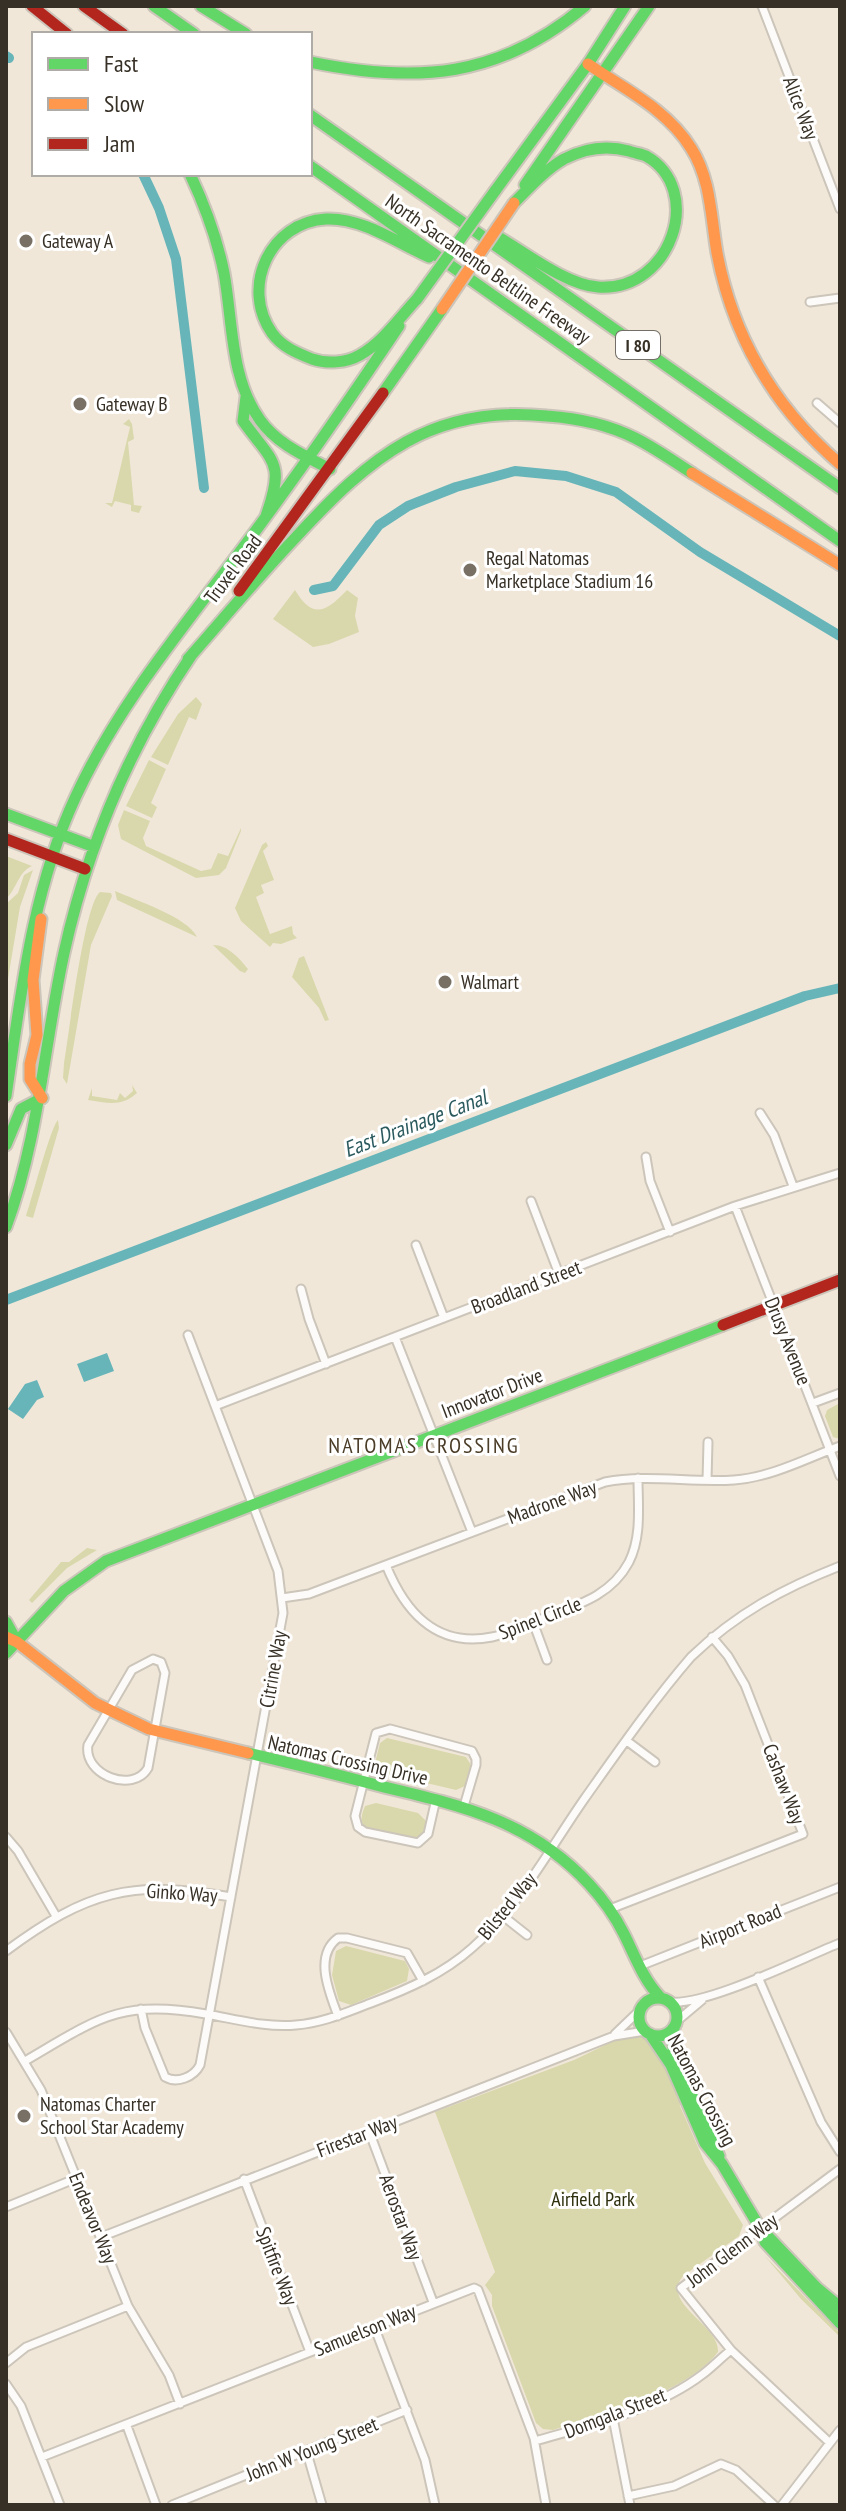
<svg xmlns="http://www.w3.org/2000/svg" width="846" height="2511" font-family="'PT Sans Narrow',sans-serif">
  <rect width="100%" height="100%" fill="#f1e7d9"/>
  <path fill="#d9d8ac" d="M129,419l3,5 2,15 -6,3 6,63 8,1 -3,7 -8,-2v-6l-16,-4 -3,6 -7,-4h7l18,-76 -7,-3z
    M295,590c18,30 31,22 52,0l11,8 -3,18 4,16 -30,12 -16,3 -40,-28z
    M196,697l6,7 -6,16 -7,-3 -21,48 -17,-8 27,-43z
    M149,760l17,9 -15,34 6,4 -5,11 -26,-12z
    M124,810l26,11 -7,17 3,8 55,25 10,-2 7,-16 10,3 13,-28v3l-15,37 -7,7 -23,3 -75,-39 -3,-14z
    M266,842l2,4 -5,5 11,29 -13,5 3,8 -8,4 14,37 22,-8 1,8 4,4 -16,6 -8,-1 -3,4 -29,-26 -6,-13 27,-63z
    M6,856l26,10c-14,6 -15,23 -26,33z
    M33,870l-13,37 -14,84v-87l12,-11 6,-18z
    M115,891c20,9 73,26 82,46l-80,-37z
    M100,892l11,1 1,3 -21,49 -24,139 -4,-6 1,-15c5,-29 20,-158 36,-171z
    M213,945c15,0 26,13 35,24l-3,4 -5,-2z
    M304,956l25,64 -4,1 -6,-13 -27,-31 7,-19z
    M132,1085l5,8c-15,14 -29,10 -49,7l4,-12v8l25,4 3,-7 5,5 8,-7z
    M58,1120l1,8 -26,90 -7,-2c6,-17 25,-90 32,-96z
    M840,1403v36l-7,-2 -8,-21 2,-6z
    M87,1548l10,2 -30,18 -35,35 -3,-3 32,-38h8z
    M387,1738l79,19 5,8 -6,21 -9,4 -76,-18 -5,-9 5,-20z
    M376,1803l42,10 8,8 -3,13 -5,6 -52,-12c-7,-6 -4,-15 -1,-22z
    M346,1946l59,15 4,8 -2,12 -56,24 -12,-4 -7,-26 4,-24z
    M643,2034l5,3 31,51 1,18 25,57 38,62 -4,11 -56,40c-23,28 37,49 35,76 -33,42 -116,63 -165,78l-10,-1 -7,-6 -44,-117v-11l-7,-10 10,-13 -60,-160 139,-52 50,-24z
    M764,2255l76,78v4l-39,-38z"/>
  <path fill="#68b5b9" d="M107,1353l7,18 -30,11 -7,-18z
    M37,1380l7,17 -7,3 -14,19 -15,-10 17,-25z"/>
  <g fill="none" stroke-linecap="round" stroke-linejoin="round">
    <path stroke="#68b5b9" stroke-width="10" d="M6,56l3,2
      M143,174l16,34 17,51 28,229
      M314,590l19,-4 46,-61 29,-19 48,-19 59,-16 51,5 50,16 84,60 140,84
      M6,1300l799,-304 35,-8"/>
    <defs>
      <path id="street" d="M762,6l78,203
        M810,302l30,-4
        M817,403l23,20
        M760,1113l14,22 19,51
        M646,1157l4,24 20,51
        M531,1201l28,73
        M735,1206l105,270
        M416,1245l28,73
        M301,1289l8,30 17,45
        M395,1337l77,195
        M813,1403l27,-10
        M215,1406l520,-200 105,-33
        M707,1480l1,-38
        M386,1565c19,47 50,83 106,72 19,-4 39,-14 57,-21 32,-12 63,-22 80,-54 13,-26 9,-56 9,-84
        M282,1598l27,-4 296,-112c43,-8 86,1 129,-2 38,-3 71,-21 106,-34
        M533,1622l14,38
        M153,1659l8,3 4,11 -17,95c-15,26 -65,7 -60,-23l44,-75z
        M627,1741l28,21
        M436,1799l-8,35 -10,9 -53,-11 -7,-5 -3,-11 21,-83 14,-4 82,22 4,8v6l-12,41
        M6,1837l12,14 38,65
        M610,1909l193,-75 -58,-149 -17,-29 -16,-19
        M503,1916l24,19
        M6,1951c81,-60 126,-72 225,-54
        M640,1966l200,-79
        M758,1977l63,145 19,30
        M670,2002c37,4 132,-44 170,-59
        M141,2009l4,19 20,49c12,7 29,0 35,-12l83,-452 -5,-42 -90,-236
        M338,2016c-8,-22 -25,-60 0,-78h9l60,15 16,28
        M677,2021l25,-21
        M6,2032l35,58 87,216 41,69 11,29
        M615,2034l24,-23
        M25,2061c72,-42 94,-62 181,-47 29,5 60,14 90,11 27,-2 51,-13 75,-22 37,-14 72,-29 101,-55 47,-41 78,-100 113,-150 34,-48 68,-97 106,-141 46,-44 91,-68 149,-91
        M369,2131l64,171
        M244,2179l66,173
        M6,2207l71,-29
        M101,2237l513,-201 31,-5
        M374,2326l51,134 10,45
        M6,2363l20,-16 102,-41
        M6,2384l15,22 39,99
        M613,2418l17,87
        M127,2426l29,79
        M535,2441c53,-15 123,-32 168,-67 9,-7 18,-16 28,-24
        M830,2443l-99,-93 -50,-62 159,-119
        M307,2453l15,52
        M42,2457l432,-169 4,2 56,148 12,67
        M628,2496l46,-10 47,-22 15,6 38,35
        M172,2505l235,-95
        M782,2505l58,-75"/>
      <path id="fast" d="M154,6l40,28
        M201,6l45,28
        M310,62c106,22 190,16 275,-56
        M310,115l530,373
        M310,166l530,375
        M190,174c15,32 27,64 34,99 9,49 6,105 36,147 17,24 45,36 70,49
        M525,185l124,-179
        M495,191l93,-127 37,-58
        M500,238c27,16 67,47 98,49 74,5 107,-98 48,-131 -4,-2 -12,-3 -17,-5 -22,-6 -44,-3 -65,8 -19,11 -34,28 -50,44
        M417,299c-18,19 -34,43 -57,56 -14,8 -33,9 -48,4 -15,-6 -30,-12 -40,-26 -32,-46 -2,-111 54,-114 35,-2 72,24 103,38
        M383,393l59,-84
        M246,397l-3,24c31,43 42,41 23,95
        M188,659c36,-41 71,-83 109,-123 73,-79 135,-132 250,-120 29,2 62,9 88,22 20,10 38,23 57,35
        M6,814l86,32
        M6,1096c15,-102 26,-206 70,-300 42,-91 107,-168 166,-247 55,-73 106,-147 157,-223
        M6,1145l15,-36 21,-11
        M6,1227c33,-89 38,-182 58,-274 24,-109 66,-208 129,-300
        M6,1622l11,20
        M6,1653l58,-62 42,-30 617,-236
        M248,1753c46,11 91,22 136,34 80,19 148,35 205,97 14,15 26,32 35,50 11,22 19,45 36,63
        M639 2017a19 19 0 1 1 38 0a19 19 0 1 1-38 0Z
        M674,2028l-1,25 46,103
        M650,2034l21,31 34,78 17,21 38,64 5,14 75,81
        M761,2229l56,59 23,19"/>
      <path id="slow" d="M588,64c36,25 79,45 103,84 20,31 20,70 26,105 16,85 58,155 123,211
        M692,473l148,92
        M41,919l-8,61 4,55 -7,29v15l12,19
        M6,1637l11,5 78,61 54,26 99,24"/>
      <path id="jam" d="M32,6l35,28
        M84,6l39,28
        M239,591l144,-198
        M6,839l79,30
        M723,1325l117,-45"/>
    </defs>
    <use href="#street" stroke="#ccc5ba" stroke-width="11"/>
    <use href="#fast" stroke="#ccc5ba" stroke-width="15"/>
    <use href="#slow" stroke="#ccc5ba" stroke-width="15"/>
    <use href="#jam" stroke="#ccc5ba" stroke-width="15"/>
    <use href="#street" stroke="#fdfbf9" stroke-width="7"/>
    <use href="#fast" stroke="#63d668" stroke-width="11"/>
    <use href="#slow" stroke="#ff974d" stroke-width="11"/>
    <use href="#jam" stroke="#b3261e" stroke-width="11"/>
    <defs>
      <path id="fast-bridge" d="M417,299l78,-108"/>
      <path id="slow-bridge" d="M442,309l72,-106"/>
    </defs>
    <use href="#fast-bridge" stroke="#ccc5ba" stroke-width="15" stroke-linecap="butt"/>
    <use href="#slow-bridge" stroke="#ccc5ba" stroke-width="15" stroke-linecap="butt"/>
    <use href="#fast-bridge" stroke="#63d668" stroke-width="11"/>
    <use href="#slow-bridge" stroke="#ff974d" stroke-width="11"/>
  </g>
  <g fill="#787065" stroke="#fff" stroke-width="3">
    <circle cx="26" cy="241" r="8"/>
    <circle cx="80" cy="404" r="8"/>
    <circle cx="470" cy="570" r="8"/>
    <circle cx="445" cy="982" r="8"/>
    <circle cx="24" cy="2116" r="8"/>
  </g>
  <g text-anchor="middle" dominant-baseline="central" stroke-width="6" stroke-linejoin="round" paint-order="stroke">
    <rect fill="#fff" stroke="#736e67" stroke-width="2" x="616" y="331" width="44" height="28" rx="6"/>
    <g font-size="18" font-weight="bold" fill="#373026">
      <text x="638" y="345">I 80</text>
    </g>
    <g font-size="20" fill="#373026" stroke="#fff">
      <text transform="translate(801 108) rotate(69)">Alice Way</text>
      <text transform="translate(488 269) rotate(35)">North Sacramento Beltline Freeway</text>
      <text transform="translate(233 569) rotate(-53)">Truxel Road</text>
      <text transform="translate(526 1287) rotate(-21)">Broadland Street</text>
      <text transform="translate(788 1341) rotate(68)">Drusy Avenue</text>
      <text transform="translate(492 1393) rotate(-21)">Innovator Drive</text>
      <text transform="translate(552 1502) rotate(-20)">Madrone Way</text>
      <text transform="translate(540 1618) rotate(-21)">Spinel Circle</text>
      <text transform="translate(273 1669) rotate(-80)">Citrine Way</text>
      <text transform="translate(348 1760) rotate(13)">Natomas Crossing Drive</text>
      <text transform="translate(784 1784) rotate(69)">Cashaw Way</text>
      <text transform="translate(182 1893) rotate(4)">Ginko Way</text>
      <text transform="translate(507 1906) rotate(-51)">Bilsted Way</text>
      <text transform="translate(740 1926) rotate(-22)">Airport Road</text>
      <text transform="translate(702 2090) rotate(62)">Natomas Crossing</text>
      <text transform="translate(357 2136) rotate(-21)">Firestar Way</text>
      <text transform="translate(401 2217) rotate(70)">Aerostar Way</text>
      <text transform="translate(93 2218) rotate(68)">Endeavor Way</text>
      <text transform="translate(732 2250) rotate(-37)">John Glenn Way</text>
      <text transform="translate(277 2266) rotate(69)">Spitfire Way</text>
      <text transform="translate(365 2330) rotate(-22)">Samuelson Way</text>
      <text transform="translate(615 2413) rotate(-21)">Domgala Street</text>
      <text transform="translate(312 2449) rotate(-22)">John W Young Street</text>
    </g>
    <g font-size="20" fill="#373026" stroke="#fff" text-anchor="start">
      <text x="42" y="241">Gateway A</text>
      <text x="96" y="404">Gateway B</text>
      <text x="486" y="558">Regal Natomas<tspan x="486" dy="23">Marketplace Stadium 16</tspan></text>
      <text x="461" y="982">Walmart</text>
      <text x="40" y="2104">Natomas Charter<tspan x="40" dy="23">School Star Academy</tspan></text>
    </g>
    <g font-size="20" fill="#2d2f0d" stroke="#fff">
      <text x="593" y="2199">Airfield Park</text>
    </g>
    <g font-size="22" font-style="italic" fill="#2b5a5e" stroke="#fff">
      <text transform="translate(415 1123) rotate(-21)">East Drainage Canal</text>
    </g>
    <g font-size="22" letter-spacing="2" fill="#4b3d28" stroke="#fff">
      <text x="424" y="1445">NATOMAS CROSSING</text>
    </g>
  </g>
  <rect width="846" height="2511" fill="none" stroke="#373026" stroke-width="16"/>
  <rect x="32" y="32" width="280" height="144" fill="#ffffff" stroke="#afaca8" stroke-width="2"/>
  <rect x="48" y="58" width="40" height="12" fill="#63d668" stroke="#afaca8" stroke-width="2"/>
  <text x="104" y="72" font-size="24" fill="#373026">Fast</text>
  <rect x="48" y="98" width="40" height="12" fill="#ff974d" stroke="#afaca8" stroke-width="2"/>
  <text x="104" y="112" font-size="24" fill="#373026">Slow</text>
  <rect x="48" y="138" width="40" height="12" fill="#b3261e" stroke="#afaca8" stroke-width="2"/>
  <text x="104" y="152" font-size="24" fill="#373026">Jam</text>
</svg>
